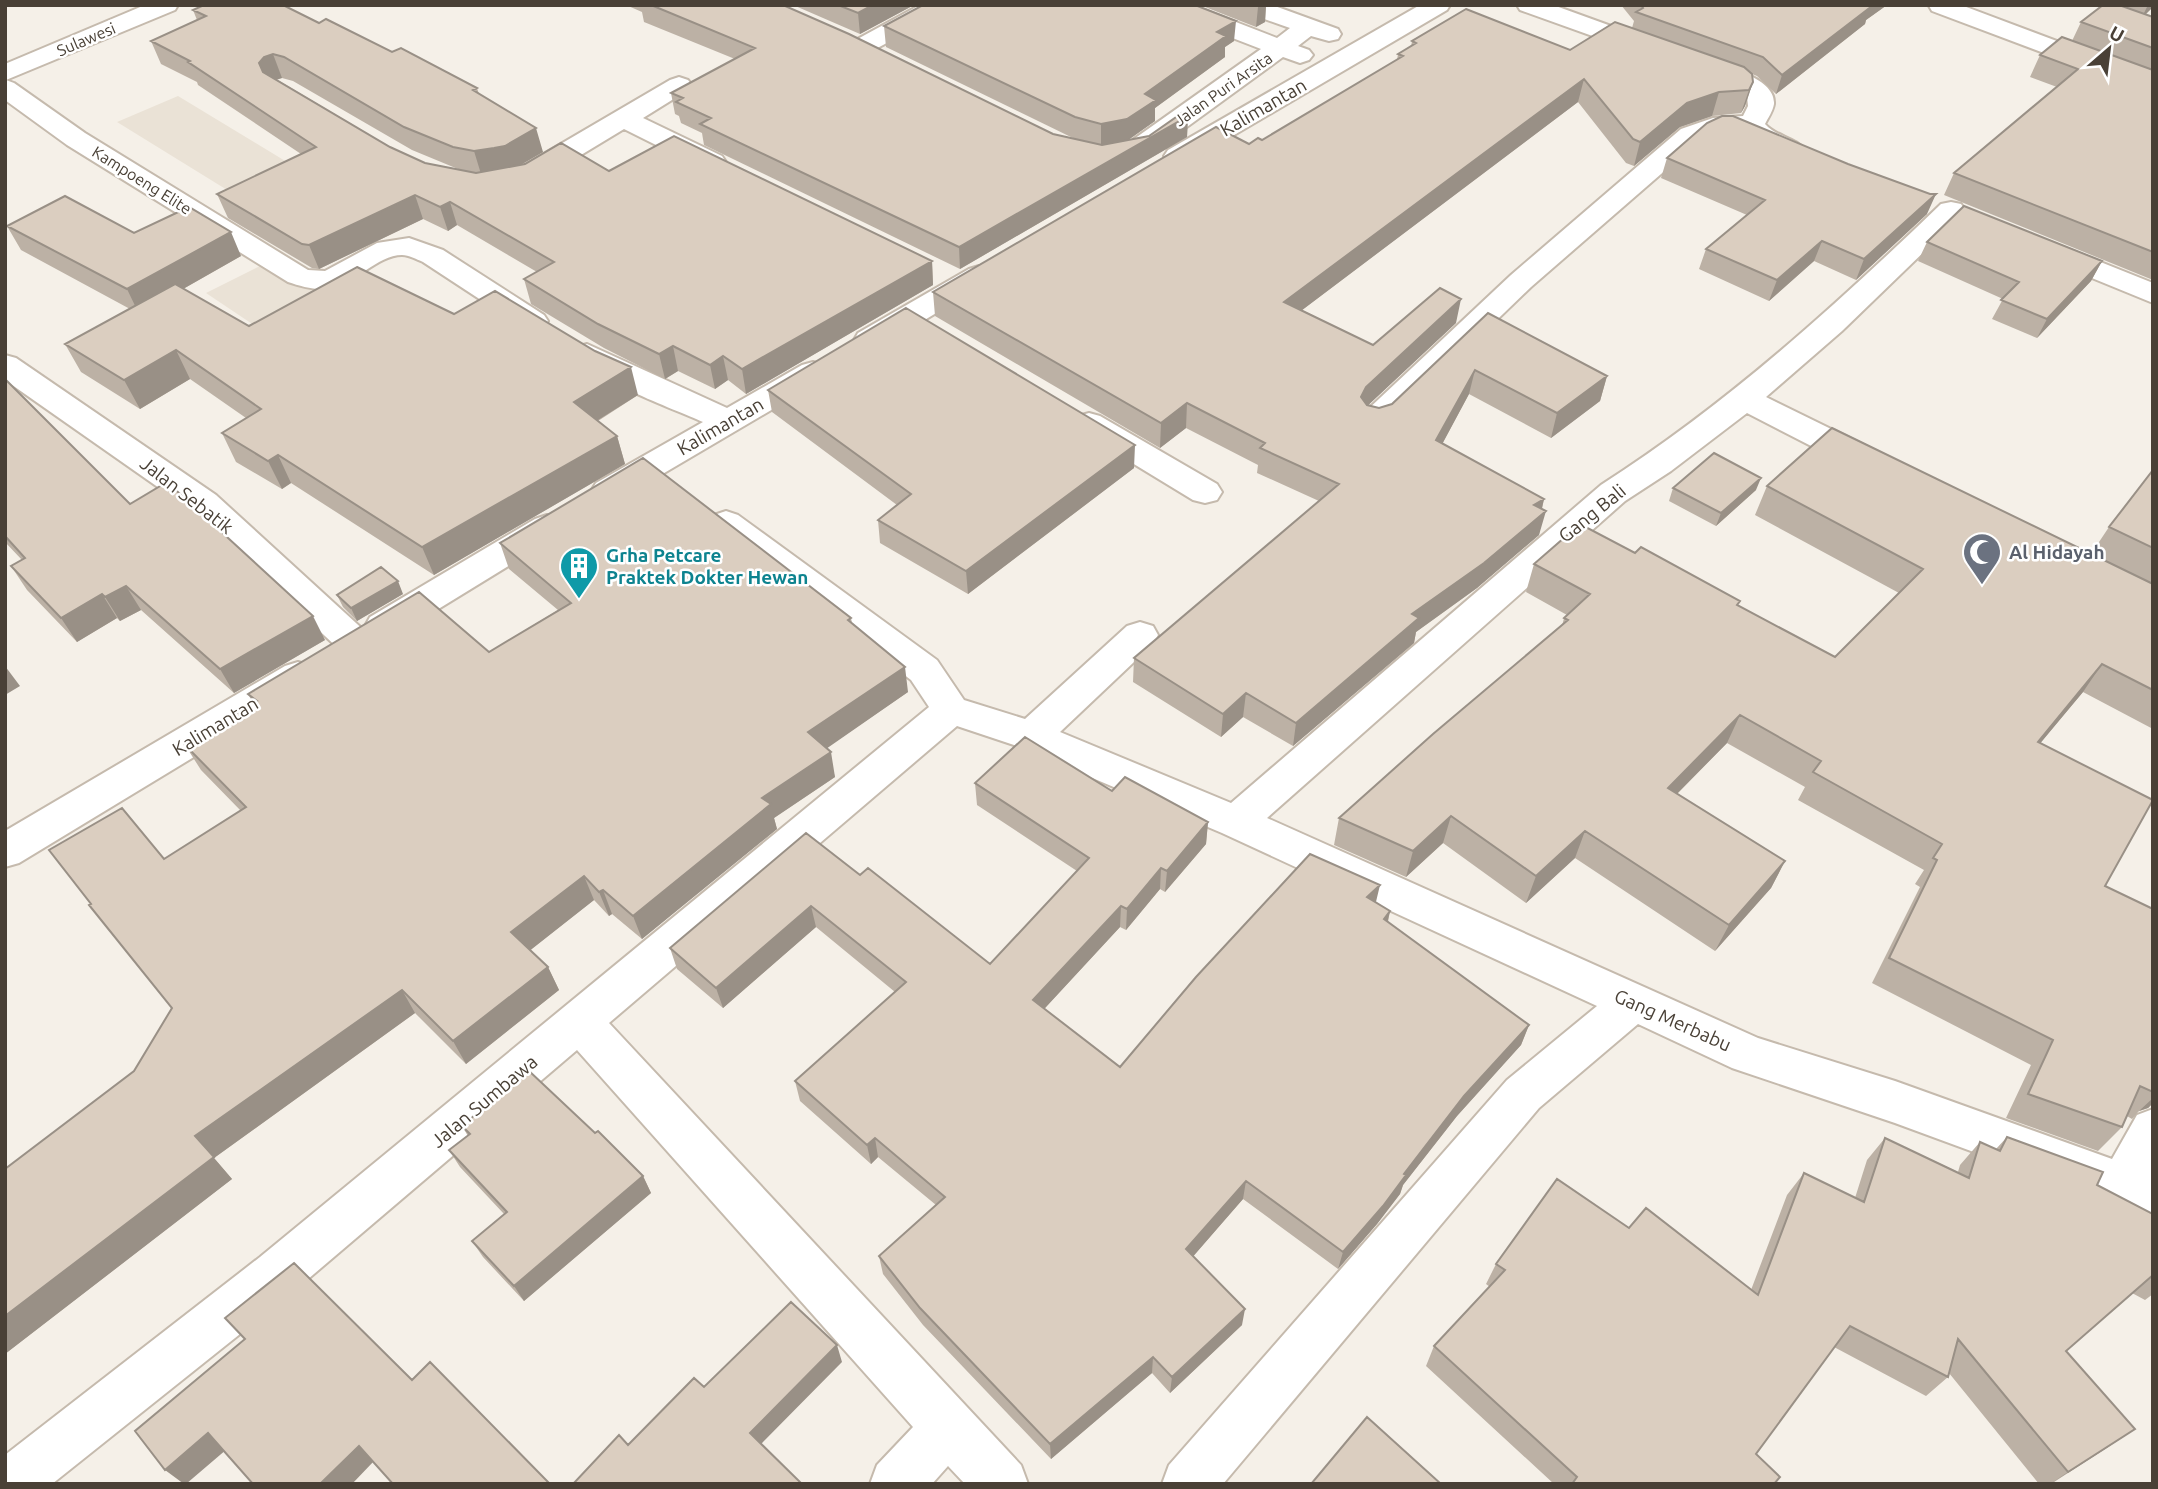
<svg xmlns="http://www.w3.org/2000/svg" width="2158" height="1489" font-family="Ubuntu,sans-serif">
  <rect width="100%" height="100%" fill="#f5f0e8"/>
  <path fill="#eae2d6" d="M178,96l127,77 -60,28 -128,-79z
    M280,256l71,42 -78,40 -67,-45z"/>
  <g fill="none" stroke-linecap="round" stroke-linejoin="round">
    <defs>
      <path id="minor" d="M145,5h33l-3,5 -169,70 8,3 71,50 223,137 17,1 52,-28 32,-5 34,12 101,65 4,6 -4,6 -11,3 -11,-3 -99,-65c-7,-3 -14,-7 -21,-7 -25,0 -47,30 -76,34 -13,1 -26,-3 -38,-7l-221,-137 -62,-45v-36z
        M920,5h31l-3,5 -78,42 -9,2 -9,-2 -3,-5 3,-5z
        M1157,5h35l85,33 13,-10 -51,-18 -3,-5h36l66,24 3,5 -3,5 -9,2 -18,-5 -13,10 11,4 4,5 -4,5 -9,3 -17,-6 -129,94 -10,2 -10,-2 -3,-6 3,-6 127,-90 -101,-39z
        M1420,5h30l-3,5 -259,152 -10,2 -10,-2 -4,-6 4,-6z
        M1517,5h36l105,38 4,5 -4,5 -9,3 -9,-3 -120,-43z
        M1961,5l192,72v17l-221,-83 -3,-5z
        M1702,60c21,6 74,17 72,44 -1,7 -6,14 -9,20 11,13 31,13 41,27l-4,6c-19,4 -46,-10 -58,-25l-29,1 -16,8 -168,146 -145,140 -11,3 -11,-3 -5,-7 5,-7 147,-138 170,-146 32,-11 30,-2 5,-10 -1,-10 -9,-8 -45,-15 -4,-5 4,-5z
        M679,77l9,3 4,5 -4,5 -45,28 79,38 4,6 -4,6 -10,2 -10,-2 -78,-39 -86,52 -10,2 -10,-2 -4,-6 4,-6 152,-89z
        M1951,202l10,2 4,6 -4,6 -119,115 -76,66 112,55 4,8 -4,8 -12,3 -12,-3 -107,-55 -76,58 -46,30 -358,317 491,220 137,43 217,78 25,-44 16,-6v109l-258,-95 -163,-55 -94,-44 -99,84 -316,376h-61l7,-19 338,-385 90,-74 -375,-173 -205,-87 -60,-20 -348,297 412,442 7,19h-63l-17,-18 -16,18h-62l7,-19 36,-38 -336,-377 -283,241 -242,193h-47v-29l255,-198 669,-550 -18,-27 -197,-149 -5,-8 5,-8 12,-4 12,4 199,145 27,40 61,19 102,-93 13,-4 13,4 5,9 -5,9 -93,88 171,71 370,-318c125,-80 233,-178 340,-281z
        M2048,241l105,42v20l-115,-47 -4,-6 4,-6z
        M979,266l10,3 5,6 -5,6 -109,66 -11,2 -11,-2 -4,-7 4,-7 111,-64z
        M587,344l140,64 75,-43 11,-3 11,3 5,7 -5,7 -204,120 -12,3 -12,-3 -5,-8 5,-8 107,-61c-29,-13 -116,-45 -131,-68l4,-7z
        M5,355l11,3 200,137 152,139 5,9 -5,9 -13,4 -13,-4 -150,-141 -187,-131z
        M1089,413l11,3 117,68 5,8 -5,8 -12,3 -12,-3 -115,-70 -5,-7 5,-7z
        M547,515l12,4 5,8 -5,8 -163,100 -13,4 -13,-4 -5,-9 5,-9 165,-98z
        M298,662l13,4 6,10 -6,10 -292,177 -14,4v-36l280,-165z"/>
    </defs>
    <use href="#minor" stroke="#c5baad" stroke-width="4"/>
    <use href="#minor" fill="#fff" fill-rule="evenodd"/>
  </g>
  <path fill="#bcb1a5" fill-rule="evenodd" d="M626,5h157l270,129 40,9 -18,-4 -189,-92 -2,-21 350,15 -9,6v10l-70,51v13l-28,19 22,-4 39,-20 -1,21 -227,132 -256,-124 -2,-12 -21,-10 -2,-7 -4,-2 -4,-21 64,-34 -91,-37 -2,-10z
    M793,5h121l-54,29z
    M1200,5h66l-1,17 -9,5z
    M1621,5h266l-21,15 -1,4 -89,70 -19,-18 -5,-2 1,8 -8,24 -4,7 -29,3 -32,11 -46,39 -8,-3 -48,-61 -276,208 71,35 83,-22 -88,82 11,3 13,-4 96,-91 119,63 -7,25 -49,37 -82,-44 -27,50 102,55 -2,10 -3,26 -62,53 -61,44 -2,11 -121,103 -50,-29 -22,20 -88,-55 1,-24 185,-157 -62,-28 1,-8 -72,-37 -26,20 -225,-132 -2,-24 316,-148 13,-4 135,-80 1,-6 13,-7 1,-6 158,9 62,-22 2,-7z
    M2098,5h55v2l-8,7 8,3v263l-209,-85 10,-22 103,-86 -27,-10 10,-22 32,-14 9,-19 20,-16z
    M193,10l126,13 158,65 2,6 64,58 -23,13 89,6 323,90 1,24 -187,109 -18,-14 -13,9 -37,-18 -13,8 -61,-31 -73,-44 -7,-25 13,-7 -80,-47 -9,6 -25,-12 -104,50 -7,-1 -84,-50 -11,-24 84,-40 -103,-69 -1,-3 -36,-18 -10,-23 46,-21zM282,78l11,3 119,69 46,19 -33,-6 -35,-16 -114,-68z
    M1667,158l260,56 -71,66 -42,-19 -45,40 -70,-32 7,-20 41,-34 -86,-37z
    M7,226l234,30 -58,33 66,37 205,-12 184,81 -40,26 19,15 8,28 -191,111 -143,-92 -9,6 -46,-27 -14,-29 24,-15 -56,-39 -50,30 -59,-37 -16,-28 65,-35 -109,-59z
    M1927,242l175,19 -11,20 -54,57 -45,-19 11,-20 -85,-38z
    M5,382l125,122 195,136 -91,53 -93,-83 -21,11 -3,-3 -40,24 -50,-52 -16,-24 11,-6 -17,-18z
    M768,390l366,78 -166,126 -88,-51 -2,-23 19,-15 -125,-93z
    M2153,470v259l-70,-37 -43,51 65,143 48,23v194l-5,5 -9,3 -7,8 -5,-3 -5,11 -24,24 -92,-33 25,-53 -159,-82 48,-96 -5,-3 9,-14 -126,-70 7,-13 -78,-44 -50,51 108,67 -14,27 -56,63 -140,-93 -49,45 -83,-60 -37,34 -72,-32 5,-27 223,-192 2,-8 3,-3 -41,-23 8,-28 101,-11 105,48 -2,5 97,51 64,-64 -144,-78 12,-29 324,68 18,-27z
    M1673,488l83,2 -40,36 -47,-25z
    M500,543l351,75 1,5 56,69 -82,56 9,29 -61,41 3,11 -135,110 -30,-25 -3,2 -15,-16 -64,50 18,17 11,23 -93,74 -51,-51 -201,145 18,21 -227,175v-185l129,-98 38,-63 -8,-149 77,-48 -40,-41 -16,-25 68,-42 -5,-9 241,-42 69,-42 -49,-41z
    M403,594l-46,27 -14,-14 -6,-12z
    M975,783l137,8 96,31 -2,22 -41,48 -5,-3 -34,41 -6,-3 -76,82 76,58 256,-165 14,9 -2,11 141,103 -8,20 -64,71 -54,69 -3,9 -23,30 -39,45 -95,-70 -50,57 49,69 -72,68 -18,-20 -101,86 -128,-134 -40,-51 -4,-18 57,-51 -58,-48 -7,7 -71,-63 -5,-20 100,-89 -79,-65 -93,81 -46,-39 -7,-21 190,-73 130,89 87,-93 -100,-66z
    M462,1126l181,50 8,17 -127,108 -41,-44 -11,-16 32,-27 -44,-47 -11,-17 19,-14z
    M2007,1137l146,77v80l-8,6 -13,-7 -66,58 42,96 -57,37h-12l-90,-111 -1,4 -22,19 -92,-49 -78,107 18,30h-220l-128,-118 8,-20 56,-59 -4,-3 10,-20 133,-36 122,62 36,-95 17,-22 51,25 12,-38 18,-22 73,34 2,-7 20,-23 16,7z"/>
  <path fill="#999086" d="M873,5h41l-54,29 -2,-21z
    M1260,5h6l-1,17 -9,5 2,-20z
    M1869,5h18l-21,15 -1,4 -89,70 6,-19z
    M2148,5h5v2l-12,12z
    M1236,21l-2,20 -9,6v10l-70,51v13l-28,20 -26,4v-21l44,-30 72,-62z
    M273,54l9,24 -9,3 -5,5 -9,-23 5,-6z
    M1584,79l-6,23 -297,224 3,-24z
    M1753,82l-8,24 -4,7 8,-23z
    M1719,92l-7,24 -32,11 -46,39 6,-24 47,-39z
    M1188,116l-1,21 -227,132 -1,-22z
    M536,128l7,24 -31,18 -31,4 -7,-23z
    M1936,194l-9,20 -71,66 8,-21z
    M415,195l8,24 -104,50 -10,-24z
    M450,202l7,23 -9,6 -8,-24z
    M231,232l10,24 -102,58 -12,-25z
    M1822,241l-8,20 -45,40 8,-21z
    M932,261l1,24 -187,109 -4,-25z
    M2102,261l-11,20 -54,57 10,-19z
    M1461,299l-5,24 -94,88 -1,-14 5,-10z
    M673,346l5,25 -13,8 -6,-25z
    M176,350l14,29 -50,30 -16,-29z
    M723,356l5,24 -13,9 -5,-24z
    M631,367l7,28 -56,35 -8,-28z
    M1475,370l-6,24 -38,71 5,-25z
    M1607,376l-7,25 -49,37 6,-25z
    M1187,403l-1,25 -26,20 1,-25z
    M617,436l8,28 -191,111 -12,-28z
    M1135,445l-1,23 -166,126 -2,-23z
    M278,455l13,28 -9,6 -14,-28z
    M1761,478l-5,12 -40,36 5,-13z
    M1544,499l-4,17 6,-5 -7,24 -62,53 -61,44 -2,11 -121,103 3,-23 116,-109 122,-109z
    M398,581l5,13 -46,27 -6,-13z
    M126,586l15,24 -21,11 -15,-24z
    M102,594l15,24 -40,24 -16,-24z
    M313,616l12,24 -91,53 -14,-24z
    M2102,664l-19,28 -64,77 19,-27z
    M5,666l15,20 -15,9z
    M905,667l3,25 -95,66 -5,-26z
    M1246,693l-3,24 -22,20 2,-23z
    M1740,715l-13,28 -71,72 12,-27z
    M831,752l4,25 -61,41 3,11 -135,110 -9,-23 129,-118z
    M1451,816l-8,27 -37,34 7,-26z
    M1208,822l-2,22 -41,48 2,-21z
    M1585,831l-10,27 -49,45 10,-27z
    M1785,861l-14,27 -56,63 14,-26z
    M1161,868l-1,21 -34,41 1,-21z
    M584,876l10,24 -71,56 -12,-24z
    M1380,885l-5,21 -8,-9z
    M603,890l9,24 -3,2 -10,-24z
    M811,906l5,21 -93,81 -7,-20z
    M1121,906l-1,21 -86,93 -1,-20z
    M1390,911l-5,21 -1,-13z
    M548,967l11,23 -93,74 -13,-23z
    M402,990l13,23 -201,145 18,21 -227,175v-38l190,-180z
    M1529,1025l-8,20 -64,71 -54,69 -3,9 -23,30 -39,45 5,-17 121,-156z
    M2153,1098v5l-5,5 -9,3z
    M875,1138l3,19 -7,7 -4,-19z
    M643,1176l8,17 -127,108 -10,-15z
    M1246,1181l-3,18 -59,68 2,-18z
    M1245,1309l-3,16 -72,68 2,-16z
    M837,1345l5,17 -85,86 -7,-15z
    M1153,1357l-1,16 -101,86 -1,-15z
    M2135,1429l-27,18 -58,37 18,-12z
    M208,1433l19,16 -41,35h-2l-19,-14z
    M359,1446l15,15 -22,23h-32z"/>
  <path fill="#dbcec0" stroke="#999086" stroke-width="2" d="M204,5h79l36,18 7,-4 66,33 9,-4 76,40 -4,2 63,38 -31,18 -11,2 -20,3 -21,-4 -49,-20 -120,-70 -11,-3 -9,3 -5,6 4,9 127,75 35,16 51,10 49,-9 36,-21 48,28 65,-35 258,125 -190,108 -19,-13 -13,9 -37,-19 -14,8 -61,-30 -74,-45 30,-17 -104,-60 -10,5 -25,-12 -106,50 -7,-1 -85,-50 99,-47 -128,-85 2,-1 -39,-20 55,-25 -13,-6z
    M651,5h132l66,29 204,100 49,11 47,-9 33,-23 6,3 -229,131 -259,-123 11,-6 -35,-16 7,-4 -12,-5 84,-45z
    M838,5h35l-15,8z
    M923,5h272l41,16 -19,11 9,4 -81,58 11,6 -29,19 -26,5 -26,-7 -191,-91z
    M1641,5h230l1,1 -90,69 -19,-18 -127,-45 7,-4z
    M2103,5h16l34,12v31l-72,-26z
    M1466,9l104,41 45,-28 129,45 8,7 1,8 -4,8 -30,2 -32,11 -47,39 -7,-3 -49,-60 -300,223 89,43 67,-57 21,11 -95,88 -5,10 6,8 12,3 13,-4 96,-91 119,63 -50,37 -82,-43 -39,70 108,59 -10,6 12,6 -62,52 -72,51 7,4 -123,105 -50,-30 -23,21 -89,-56 205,-174 -79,-36 5,-5 -78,-40 -26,20 -228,-131 283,-165 33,17 9,-6 4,2 141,-84 -5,-2 18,-11 -4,-2z
    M2062,37l91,33v182l-199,-79 124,-104 -38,-14z
    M1722,116h11l115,48 82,30h6l-72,65 -42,-18 -45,39 -71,-31 59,-49 -98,-42 40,-35z
    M65,196l69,37 55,-26 42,25 -104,57 -120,-63z
    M1964,206l138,55 -55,58 -46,-19 18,-18 -92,-40z
    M357,267l97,47 41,-23 100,60 36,16 -57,35 43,34 -195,111 -144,-92 -10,6 -46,-28 39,-24 -85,-59 -52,30 -59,-36 110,-60 74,42z
    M906,308l229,137 -169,126 -88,-51 33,-26 -143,-104z
    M7,381l123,123 37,-22 146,134 -93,53 -94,-83 -21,11 -3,-3 -41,24 -50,-52 14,-8 -20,-22v-154z
    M1832,428l321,156v106l-51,-26 -64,78 115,58 -48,86 48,23v183l-13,-6 -18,41 -94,-33 25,-54 -164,-82 48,-98 -4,-2 9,-14 -129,-72 8,-11 -81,-46 -72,73 117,73 -56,64 -144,-94 -49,45 -85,-60 -38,35 -74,-33 94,-84 135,-114 -4,-2 26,-24 -56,-30 46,-40 55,29 6,-6 99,54 -3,4 98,52 88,-88 -156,-83z
    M1714,453l47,25 -40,35 -48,-25z
    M643,458l208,160 -3,2 57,47 -97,65 23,20 -69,46 9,6 -138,112 -30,-26 -4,2 -15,-16 -73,56 37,35 -95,74 -51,-51 -207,146 19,21 -209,159v-147l129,-98 38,-63 -83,-103 2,-1 -42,-54 73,-42 42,51 82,-52 -61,-62 72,-44 -9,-7 171,-102 70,60 82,-49 -71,-60z
    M2153,470v78l-44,-21z
    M381,567l17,14 -47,27 -14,-13z
    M1025,737l87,54 13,-14 83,45 -41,49 -6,-3 -34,41 -6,-3 -88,94 87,67 76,-90 114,-123 70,31 -13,12 23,14 -6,8 145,106 -65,71 -60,78 2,1 -23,31 -40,46 -97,-71 -60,68 59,60 -73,68 -19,-20 -103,87 -130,-136 -41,-52 66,-59 -70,-59 -8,7 -72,-64 111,-99 -95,-76 -95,82 -46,-40 136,-115 54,42 8,-7 122,96 99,-106 -114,-75z
    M528,1070l67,63 3,-2 45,45 -129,110 -42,-45 35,-29 -58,-62 21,-16 -8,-8z
    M2007,1137l96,35 -6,13 56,29v61l-87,76 69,78 -67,43 -110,-133 -10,38 -98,-51 -94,128 24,23 -6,7h-202l5,-7 -143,-131 71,-76 -9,-6 61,-85 72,49 17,-20 112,87 46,-122 60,29 21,-64 84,40 11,-36 20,9z
    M294,1263l118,117 18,-18 120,122h-157l-34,-38 -39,38h-67l-45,-51 -43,37 -30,-39 110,-92 -20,-21z
    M791,1302l46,43 -87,88 52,51h-229l46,-49 9,10 66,-67 10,9z
    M1367,1417l74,67h-130z"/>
  <defs>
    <symbol id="mosque-pin" viewBox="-11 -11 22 30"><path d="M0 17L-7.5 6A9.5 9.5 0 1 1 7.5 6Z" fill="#6b7280" stroke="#fff"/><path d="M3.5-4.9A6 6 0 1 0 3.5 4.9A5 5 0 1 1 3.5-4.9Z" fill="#fff"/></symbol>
    <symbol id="building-pin" viewBox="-11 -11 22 30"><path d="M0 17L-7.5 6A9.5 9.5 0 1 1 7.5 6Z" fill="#0f9aa8" stroke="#fff"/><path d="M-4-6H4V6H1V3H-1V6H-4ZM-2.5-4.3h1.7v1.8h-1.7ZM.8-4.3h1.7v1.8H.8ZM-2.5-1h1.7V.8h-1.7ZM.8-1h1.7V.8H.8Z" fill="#fff"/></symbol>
  </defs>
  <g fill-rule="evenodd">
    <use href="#mosque-pin" x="1960" y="530" width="44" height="60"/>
    <use href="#building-pin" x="557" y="544" width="44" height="60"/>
  </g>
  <g text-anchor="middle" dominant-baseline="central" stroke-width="5" stroke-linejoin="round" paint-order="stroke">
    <g font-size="16" fill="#494036" stroke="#fff">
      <text transform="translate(86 39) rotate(-23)">Sulawesi</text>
      <text transform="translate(1223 89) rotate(-35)">Jalan Puri Arsita</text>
      <text transform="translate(142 180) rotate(32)">Kampoeng Elite</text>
    </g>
    <g font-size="19" fill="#494036" stroke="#fff">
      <text transform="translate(1263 107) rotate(-30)">Kalimantan</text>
      <text transform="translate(720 426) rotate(-30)">Kalimantan</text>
      <text transform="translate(187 495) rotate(38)">Jalan Sebatik</text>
      <text transform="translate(1592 513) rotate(-39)">Gang Bali</text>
      <text transform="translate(215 726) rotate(-31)">Kalimantan</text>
      <text transform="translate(1673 1020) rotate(24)">Gang Merbabu</text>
      <text transform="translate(484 1101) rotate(-40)">Jalan Sumbawa</text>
    </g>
    <g font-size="19" font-weight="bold" fill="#5b616d" stroke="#fff" text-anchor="start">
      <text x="2009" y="552">Al Hidayah</text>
    </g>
    <g font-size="19" font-weight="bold" fill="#0d838f" stroke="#fff" text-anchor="start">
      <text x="606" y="555">Grha Petcare<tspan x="606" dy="22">Praktek Dokter Hewan</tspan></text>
    </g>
  </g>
  <rect width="2158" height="1489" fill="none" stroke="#494036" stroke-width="14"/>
  <g transform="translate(2109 49) rotate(28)" stroke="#ffffff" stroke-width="5" paint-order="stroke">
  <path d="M0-5L12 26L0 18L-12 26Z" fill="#494036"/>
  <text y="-10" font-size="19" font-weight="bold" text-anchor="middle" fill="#494036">U</text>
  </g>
</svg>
